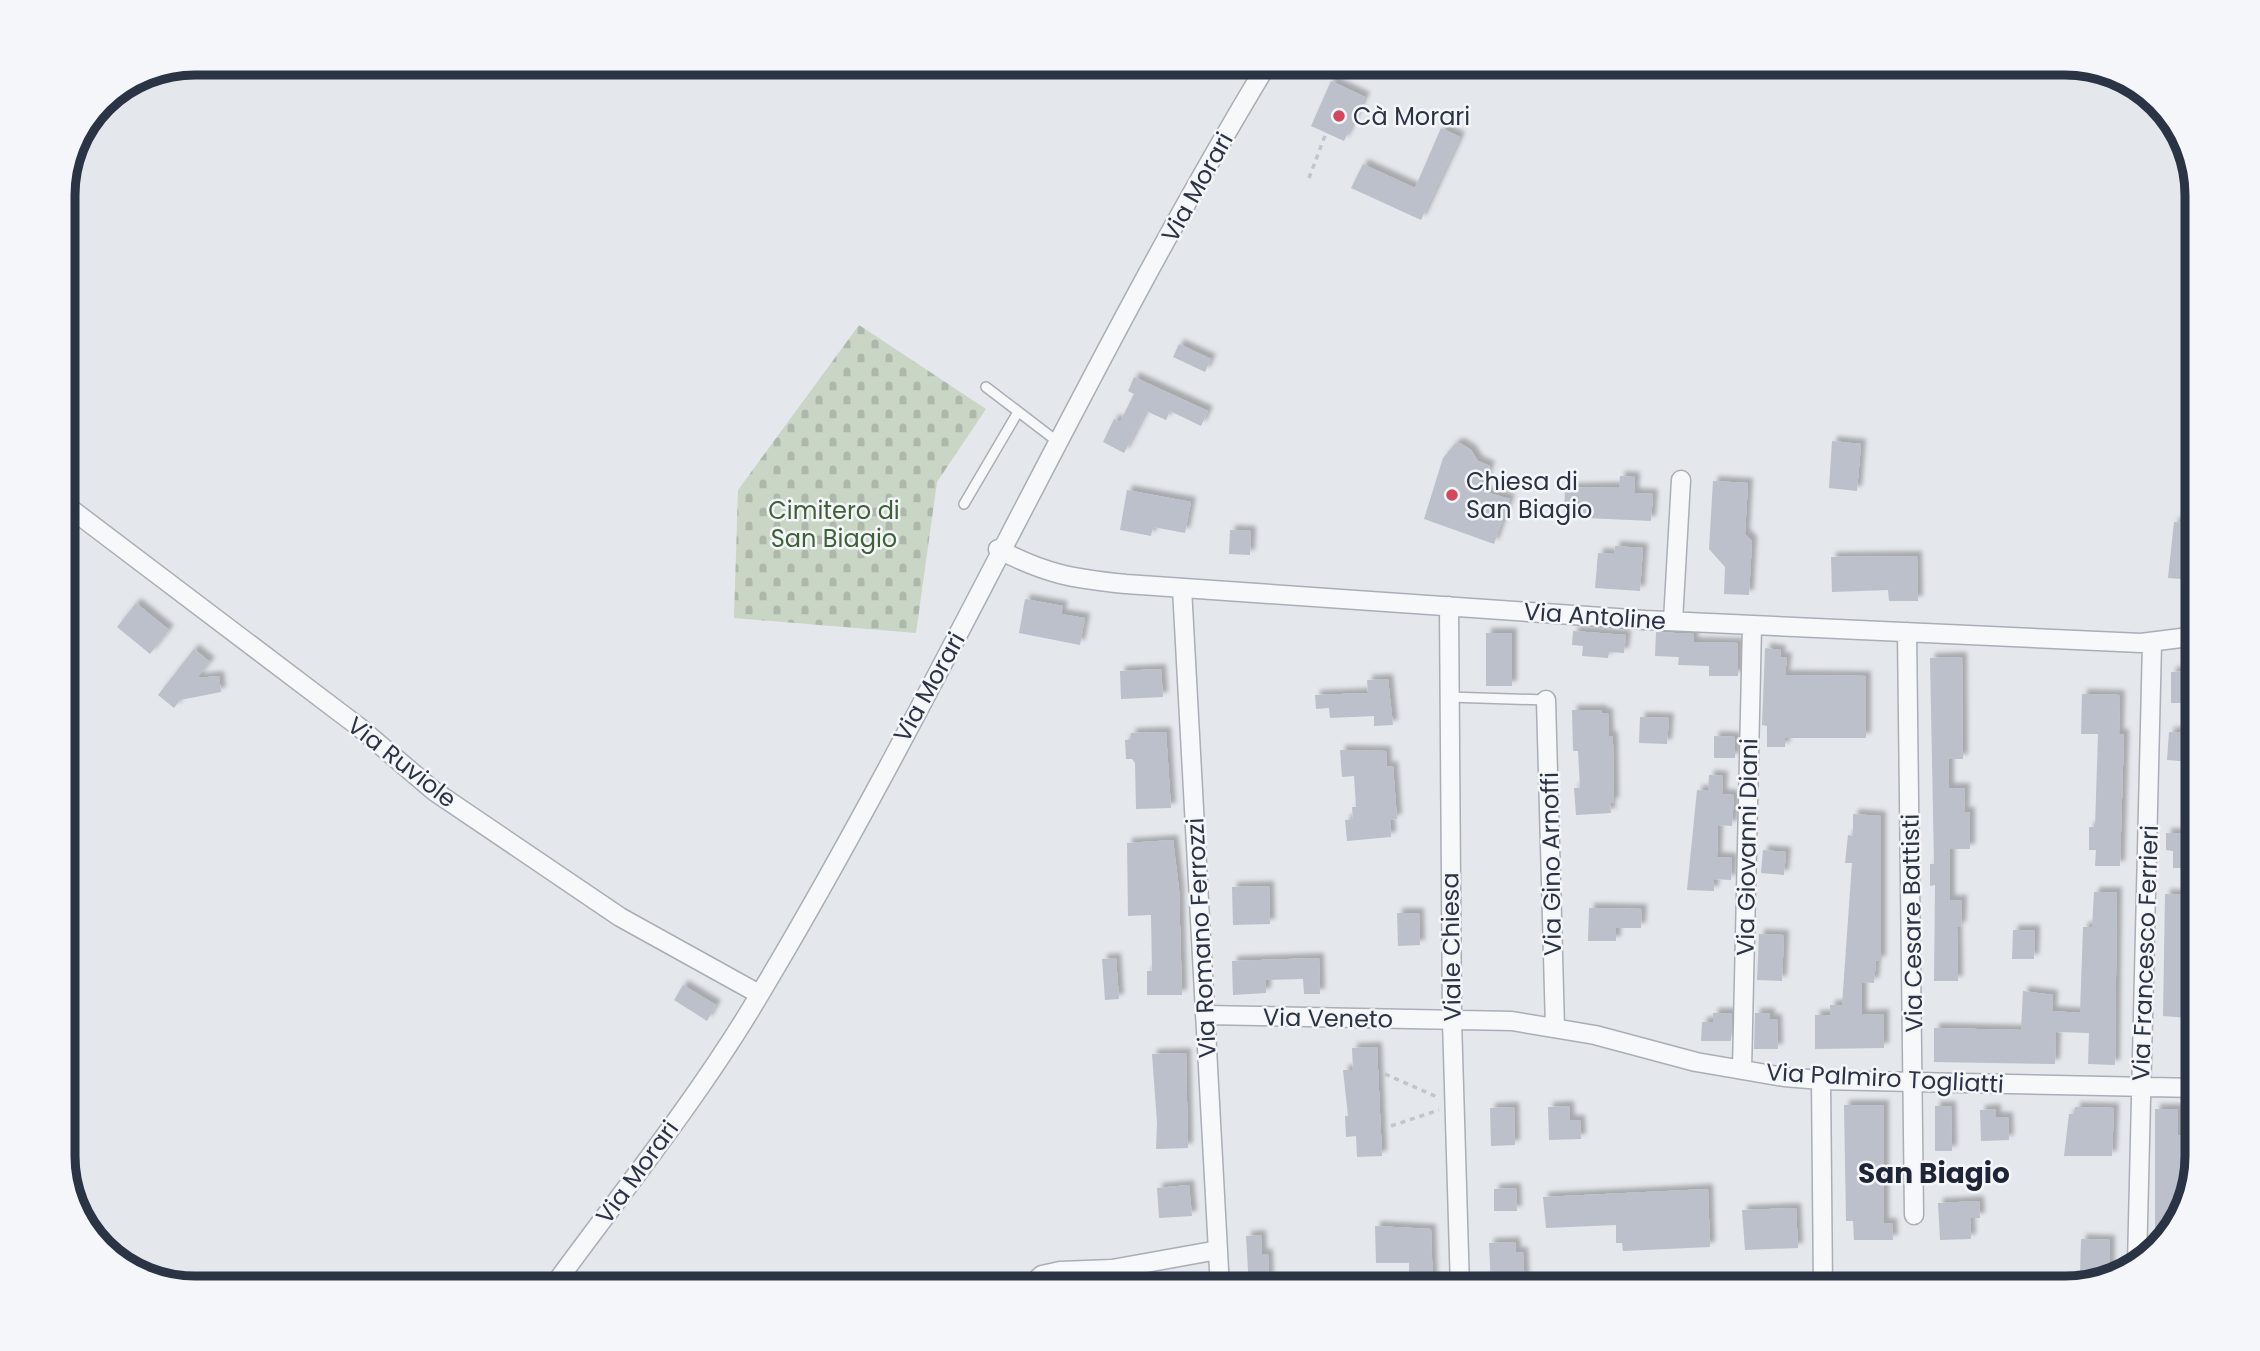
<svg xmlns="http://www.w3.org/2000/svg" width="2260" height="1351" font-family="Poppins,sans-serif">
  <defs>
    <pattern id="cemetery-stones" width="16" height="16" patternUnits="userSpaceOnUse" patternTransform="scale(1.75)"><rect width="16" height="16" fill="#c9d6c5"/><path d="M2 7V4a2 2 0 0 1 4 0v3zM10 15v-3a2 2 0 0 1 4 0v3z" fill="#adb8ab"/></pattern>
    <filter id="shadow"><feDropShadow dx="5" dy="-5" stdDeviation="2" flood-color="#0004"/></filter>
  </defs>
  <rect width="100%" height="100%" fill="#e4e7ec"/>
  <path fill="url(#cemetery-stones)" d="M859,325l127,84 -49,73 -21,151 -182,-15 4,-128z"/>
  <path fill="#bbc0ca" filter="url(#shadow)" d="M1331,81l34,16 -21,44 -33,-15z
    M1441,128l19,9 -39,83 -70,-32 12,-24 52,24z
    M1179,344l32,15 -6,13 -32,-15z
    M1134,377l74,34 -7,15 -31,-15 -4,9 -20,-9 -22,42 -21,-11 11,-23 6,3 14,-28 -6,-3z
    M1832,441l29,3 -4,47 -28,-3z
    M1460,443l11,7 7,11 12,5 -8,25 28,8 -16,45 -70,-25 19,-61 12,-14z
    M1620,476l15,1 -1,16 19,1 -2,27 -87,-4 1,-29 54,-1z
    M1713,481l35,2 -3,51 7,7 -3,54 -25,-1 1,-27 -16,-18z
    M1127,490l64,12 -6,31 -32,-6 -2,9 -31,-6z
    M2174,522l23,2 -2,56 -27,-2z
    M1230,530l21,1 -1,24 -21,-1z
    M1615,546l28,2 -3,43 -45,-3 3,-35 16,1z
    M1917,556l1,45h-29l-1,-11 -56,2 -1,-35z
    M1025,599l38,7 -2,8 24,4 -5,27 -61,-12z
    M136,603l33,27 -19,24 -33,-27z
    M1573,631l53,4 -2,18 -15,-1 -1,6 -26,-2 1,-10 -11,-1z
    M1656,632l38,2 -1,8 45,1v33h-29v-10l-31,-1 1,-8 -24,-1z
    M1486,633h26v53h-26z
    M1765,648l16,2 -1,7 7,1 -2,17 81,1v62h-81v9h-18v-21l-5,-1z
    M194,649l16,13 -13,16 22,-2 2,16 -41,8 -6,8 -16,-13z
    M1962,657l1,102h-14v29h16l-1,24h6v37h-20v51h12l-1,27h-4l1,54h-24l1,-96 -5,1v-22h4l-4,-206z
    M1161,669l2,28 -42,2 -1,-28z
    M2196,671v32h-25v-31z
    M1388,679l5,46 -19,1v-10l-44,2 -1,-10 -13,1 -1,-14 53,-2 -1,-13z
    M2082,694l38,1 -1,39h5l-4,132h-25l1,-16h-7v-23h6l3,-93h-17z
    M1572,710h30v3h6l1,23h3l1,7 1,60h-4l1,10 -35,2 -2,-27h6l-2,-37h-5z
    M1640,717l29,1 -2,26 -28,-1z
    M1166,732l5,76 -35,1 -1,-46 -3,-4h-6l-1,-19 6,-1v-6z
    M2169,732l26,1 -2,29 -26,-2z
    M1714,736l21,1v21h-21z
    M1340,750l46,1 1,16 6,-1 4,53 -7,1 1,17 -44,4 -2,-21 8,-1 -1,-12h4l-2,-31 -12,1z
    M1709,775l14,1 -1,18 12,1 -2,31 -14,-1 -1,32 15,1 -1,22 -17,-1v12l-27,-1 10,-100 11,1z
    M1853,814l28,2v145h-5l-2,22 -12,-1v33l22,-1v34l-69,1v-34h15v-10h12l10,-142h-7l3,-28 5,1z
    M2166,833l31,1v34h-24v-17l-7,-1z
    M1173,840l6,49 3,106h-35v-24h5l-1,-56 -23,1 -1,-73z
    M1763,850l23,2 -2,23 -23,-2z
    M1269,886l1,38 -37,1 -1,-38z
    M2094,892h23l-2,173 -27,-1 1,-31 -33,-1 -1,32 -121,-2v-34l87,2 2,-39 30,4 -1,16 28,2 3,-86h9z
    M2165,894l22,1 -2,47 12,1v17l-7,-1 -2,59 -25,-2z
    M1589,908l53,1 -1,19h-25v13h-28z
    M1397,913h22l1,32 -22,1z
    M2013,930h22l-1,29h-22z
    M1759,934l25,1 -2,46 -25,-1z
    M1116,958l3,41 -14,1 -3,-41z
    M1319,958l1,36h-16l-1,-15 -37,1v13l-33,2 -1,-34z
    M683,985l33,20 -9,16 -33,-21z
    M1713,1013h19l-1,28h-30l1,-19h11z
    M1755,1013h15v6h7l1,30h-24z
    M1377,1047l5,109 -25,1 -1,-21 -10,1 -1,-21h3l-5,-46h10l-1,-22z
    M1186,1053l2,95 -32,1 1,-26 -5,-69z
    M1844,1105h40v118h8l1,17h-39l-1,-19h-7z
    M1569,1106l1,14h10l1,19 -32,1 -1,-33z
    M1935,1106h16l1,45h-17z
    M1514,1107l1,38 -24,1 -1,-38z
    M2075,1107l39,1 -2,48h-48l5,-42h6z
    M1996,1109v8h12l1,23 -28,1 -1,-31z
    M2155,1109h23v26l19,1v20l-18,66 -24,24z
    M1189,1185l3,31 -33,2 -2,-30z
    M1516,1188l1,23h-23v-22z
    M1708,1189l2,58 -87,4 -1,-8h-6v-18l-70,3 -3,-31z
    M1979,1201l1,17h-10l1,21 -31,1 -2,-37z
    M1796,1208l2,40 -53,2 -3,-40z
    M1375,1226l56,3 2,59h-24v-25h-33z
    M1261,1235l1,19h6l1,34h-20l-3,-52z
    M2081,1239l29,1v36l-30,-1z
    M1515,1242l1,10h7l2,36h-34l-2,-45z"/>
  <g fill="none" stroke-linecap="round" stroke-linejoin="round">
    <defs>
      <path id="lane" d="M986,387l72,55
        M964,504l54,-92
        M1449,697l97,3"/>
      <path id="street" d="M63,503l296,224 75,64 186,126 139,77
        M998,549c47,25 76,30 128,35l519,36 496,23 56,-7
        M1182,588l38,700
        M1449,606l3,414 8,268
        M1673,621l8,-141
        M1907,632l7,583
        M1546,700l9,328
        M1205,1015l307,6 83,14 101,27 88,15 37,3 376,8
        M1742,1070l10,-445
        M1821,1080l2,208
        M2137,1264l15,-621
        M552,1288c67,-92 140,-182 199,-279 186,-308 331,-639 517,-946
        M1027,1288l15,-13 18,-4 52,-2 106,-19
        M1838,1288l71,-1"/>
    </defs>
    <use href="#lane" stroke="#a9aeb7" stroke-width="12"/>
    <use href="#street" stroke="#a9aeb7" stroke-width="21"/>
    <path stroke="#c2c5cb" stroke-width="3.5" stroke-dasharray="5 5" stroke-linecap="butt" d="M1309,178l17,-45
      M1385,1074l52,23
      M1391,1126l48,-16"/>
    <use href="#lane" stroke="#f7f8fa" stroke-width="9"/>
    <use href="#street" stroke="#f7f8fa" stroke-width="18"/>
  </g>
  <g fill="#d1495b" stroke="#f4f6f9" stroke-width="2.5">
    <circle cx="1339" cy="116" r="7"/>
    <circle cx="1452" cy="495" r="7"/>
  </g>
  <g text-anchor="middle" dominant-baseline="central" stroke-width="5" stroke-linejoin="round" paint-order="stroke">
    <g font-size="24" fill="#2b3445" stroke="#f4f6f9" text-anchor="start">
      <text x="1353" y="116">Cà Morari</text>
      <text x="1466" y="481">Chiesa di<tspan x="1466" dy="28">San Biagio</tspan></text>
    </g>
    <g font-size="24" fill="#2b3445" stroke="#f4f6f9">
      <text transform="translate(1197 187) rotate(-61)">Via Morari</text>
      <text transform="translate(1595 616) rotate(4)">Via Antoline</text>
      <text transform="translate(929 687) rotate(-61)">Via Morari</text>
      <text transform="translate(402 762) rotate(38)">Via Ruviole</text>
      <text transform="translate(1747 847) rotate(-89)">Via Giovanni Diani</text>
      <text transform="translate(1551 864) rotate(-91)">Via Gino Arnoffi</text>
      <text transform="translate(1912 923) rotate(-91)">Via Cesare Battisti</text>
      <text transform="translate(1201 938) rotate(-93)">Via Romano Ferrozzi</text>
      <text transform="translate(1451 947) rotate(-91)">Viale Chiesa</text>
      <text transform="translate(2145 953) rotate(-88)">Via Francesco Ferrieri</text>
      <text transform="translate(1328 1018) rotate(1)">Via Veneto</text>
      <text transform="translate(1885 1078) rotate(3)">Via Palmiro Togliatti</text>
      <text transform="translate(637 1172) rotate(-54)">Via Morari</text>
    </g>
    <g font-size="24" fill="#3f6138" stroke="#f4f6f9">
      <text x="834" y="510">Cimitero di<tspan x="834" dy="28">San Biagio</tspan></text>
    </g>
    <g font-size="28" font-weight="bold" fill="#1d2536" stroke="#f4f6f9">
      <text x="1934" y="1173">San Biagio</text>
    </g>
  </g>
  <path d="M0 0H2260V1351H0ZM195 75H2065A120 120 0 0 1 2185 195V1156A120 120 0 0 1 2065 1276H195A120 120 0 0 1 75 1156V195A120 120 0 0 1 195 75Z" fill="#f4f6f9" fill-rule="evenodd"/>
  <path fill="none" stroke="#2b3445" stroke-width="9" d="M195 75H2065A120 120 0 0 1 2185 195V1156A120 120 0 0 1 2065 1276H195A120 120 0 0 1 75 1156V195A120 120 0 0 1 195 75Z"/>
</svg>
